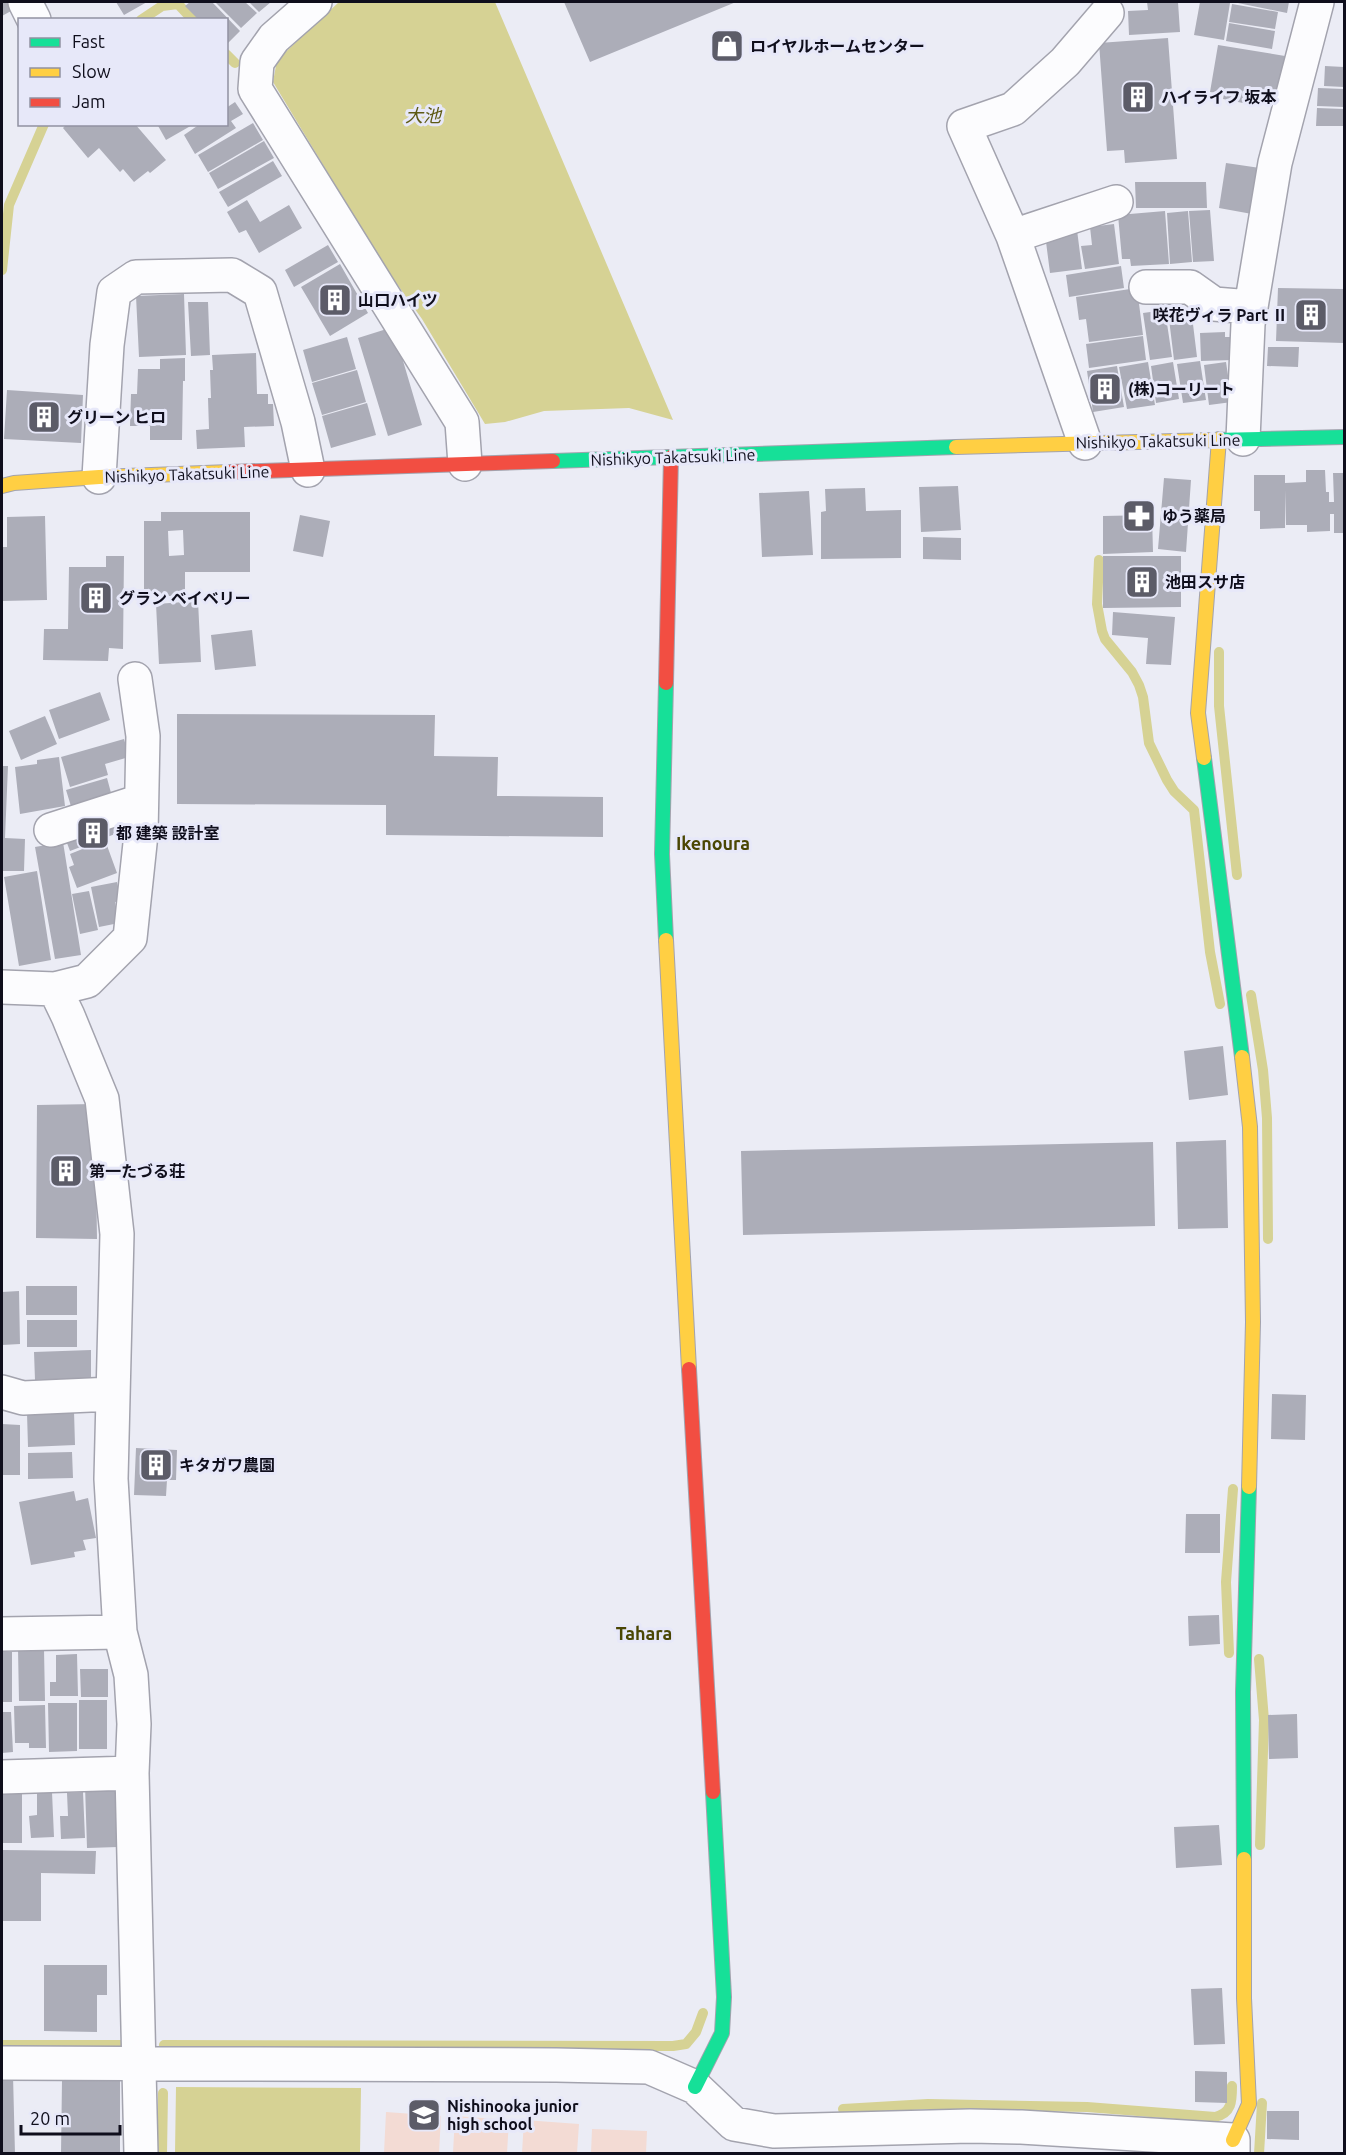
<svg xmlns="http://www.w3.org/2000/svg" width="1346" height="2155" font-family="Ubuntu,'Noto Sans JP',sans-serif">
  <rect width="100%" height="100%" fill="#ebecf5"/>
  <path fill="#f3dbd4" d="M386,2112l55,4 -2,37h-55z
    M455,2116l54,4 -2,33h-54z
    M524,2120l55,4 -2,29h-55z
    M592,2129l55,2 -1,22h-55z"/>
  <path fill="#d6d294" d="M339,2h156l178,418 -44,-12 -85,3 -39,11 -20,2 -63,-105 -38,-53 -111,-184 4,-22z
    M176,2087l185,1 -1,65h-185z"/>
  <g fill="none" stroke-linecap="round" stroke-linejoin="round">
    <path stroke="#d6d294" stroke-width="10" d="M141,20l21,-14 16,-2 15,16
      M226,54l9,9
      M2,270l7,-65 35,-81
      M1099,560l-2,44 5,27 3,8 27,33 7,13 4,12 6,46 18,37 7,11 20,19 16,142 10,52
      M1219,652v54l18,169
      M1251,995l12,75 4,48 1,121
      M1229,1653l-3,-71 7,-93
      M1259,1659l5,61 -4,125
      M2,2045h134
      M164,2050v-5l509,1 13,-2 10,-12 7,-19
      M843,2109l85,-5 159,3 128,10c17,-4 17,-16 17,-31
      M162,2154l1,-61
      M1259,2154l3,-51"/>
  </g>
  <path fill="#acadb8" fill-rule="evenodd" d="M2,2h5l4,9 -9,5z
    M116,2h31l-23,13z
    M190,2h22l28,29 -14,14v-25h-27l-14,-14z
    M215,2h30l12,11 -16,15z
    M249,2h22l-12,10z
    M564,2h172l-146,60z
    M1147,2h31l2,30 -51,3 -1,-24 20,-1z
    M1200,2l30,1 -6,37 -30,-5z
    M1233,2h56l-2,11z
    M1232,4l46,8 -3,17 -46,-7z
    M1229,23l46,8 -3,18 -46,-8z
    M1168,38l9,121 -52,4 -1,-13 -17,1 -8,-108z
    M1218,45l67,11 -8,48 -23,-4 -1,5 -30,-6 1,-5 -14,-2z
    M1325,66l19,1v20l-20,-1z
    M1318,88l26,1v18l-27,-1z
    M235,102l8,12 -12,7 5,7 -41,26 -11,-19 16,-11h26v-16z
    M1317,108l27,1v17h-28z
    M253,123l10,17 -55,32 -10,-17z
    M67,124h68l31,36 -16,13 -2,-2 -14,11 -11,-13 -3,3 -21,-24 -11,10 -25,-30z
    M157,124h37l-28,16z
    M264,141l10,17 -56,31 -9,-16z
    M273,161l9,15 -54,31 -9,-15z
    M1226,163l34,5 -8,46 -33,-6z
    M1135,182h71l1,26h-71z
    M247,200l13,22 29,-17 13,23 -43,25 -13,-23 -7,3 -12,-21z
    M1210,210l4,51 -21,1 -4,-51z
    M1165,211l4,53 -38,2 -1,-7h-8l-4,-44z
    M1188,211l4,51 -22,2 -3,-51z
    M1114,224l5,40 -34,5 -4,-23 11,-1 -2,-18z
    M1077,230l5,39 -32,4 -5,-39z
    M328,245l10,17 -44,25 -9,-17z
    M340,264l28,49 -38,23 -29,-49z
    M1121,266l3,22 -55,9 -3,-22z
    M1137,288l6,47 -54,7 -3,-23 -7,1 -3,-23z
    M1278,288l66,1v54l-68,-2z
    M184,294l2,61 -47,2 -3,-61z
    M188,302h20l2,53 -19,1z
    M1165,310l7,47 -22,3 -7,-47z
    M1192,316l5,41 -23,3 -5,-41z
    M393,327l29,98 -34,11 -30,-98z
    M1225,332v5h7l1,23 -32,1 -1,-28z
    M1143,336l3,24 -57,8 -3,-24z
    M347,337l9,32 -44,13 -9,-32z
    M1268,347h31l-1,20 -31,-1z
    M256,353l1,41h11v10h5l1,22 -30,1 1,20 -48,2 -1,-19 13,-1 -1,-31h3l-1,-28h3l-1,-15z
    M185,358v23h-2l-1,59h-32v-14h-20l1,-32h6l1,-25h22v-10z
    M1200,361l6,39 -23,3 -6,-39z
    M1148,362l7,43 -28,4 -8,-42z
    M1173,362l6,37 -23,4 -5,-37z
    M1226,362l6,40 -23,3 -5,-40z
    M1117,366l7,41 -31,5 -6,-41z
    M357,370l9,32 -44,13 -10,-32z
    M7,390l76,5 -2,48 -77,-4z
    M367,403l9,32 -45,13 -9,-32z
    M1306,470h19l1,22h3v10h5l-1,-29h11v60h-10v-19h-4v17l-23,1v-7h-21l-1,-35v38l-25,1v-18h-6v-36h31v8l21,-1z
    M1164,478l27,2 -5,72 -28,-3z
    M958,486l3,44 -40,2 -2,-45z
    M865,488l1,23 35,-1v48l-80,1v-47l5,-1 -1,-22z
    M809,491l4,64 -51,2 -3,-64z
    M161,512h89v60h-65v24h-41v-75h17zM183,530l1,25 -15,1 -1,-25z
    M300,515l30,6 -7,36 -30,-6z
    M1152,515l1,37 -50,2v-38z
    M45,516l2,84 -45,1v-54h5v-30z
    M923,537l38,1v22l-38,-1z
    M106,556h18l-1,93 -14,-1 -1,13 -65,-1 1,-31h24l1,-62h37z
    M1103,556h78v51l-78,1z
    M198,601l3,61 -42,2 -3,-60z
    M1113,612l62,5 -4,48 -25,-1 2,-26 -36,-3z
    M252,630l4,36 -41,4 -4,-35z
    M100,692l10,28 -51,19 -10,-29z
    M177,714l258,1 -1,41 64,1 -1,39 106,1v40l-217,-2v-30l-209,-1z
    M45,716l12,28 -36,16 -12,-29z
    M124,739l5,18 -24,7 3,11 -38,12 -9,-30z
    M59,757l6,49 -45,8 -5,-47 22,-3v-4z
    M2,766h6l-3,72 20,1 -1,32h-22z
    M107,778l7,26 -40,12 -8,-26z
    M117,815l6,16 -53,20 -6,-16z
    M105,840l12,33 -40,15 -8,-21 5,-2 -4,-11z
    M63,842l18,113 -26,4 -20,-112z
    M37,871l14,89 -32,6 -15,-89z
    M117,882l4,19 -6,1 4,21 -20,4 -8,-40z
    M89,891l9,39 -18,4 -8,-40z
    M1223,1046l5,49 -39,5 -5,-49z
    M95,1104l2,135 -61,-1 1,-133z
    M1226,1140l2,88 -50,1 -2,-87z
    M1153,1142l2,84 -412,9 -2,-84z
    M26,1286h51v29h-51z
    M19,1291l1,53 -18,1v-53z
    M27,1320h50v27h-50z
    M91,1350v28l-56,2 -1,-28z
    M1272,1394l34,1 -1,45 -34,-1z
    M74,1411l1,34 -47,2 -1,-34z
    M2,1424l18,1v50h-18z
    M136,1448l41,2 -1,30h-9l-1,16 -32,-1z
    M72,1452l1,26 -45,1v-26z
    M74,1491l2,10 12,-3 8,40 -13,2 3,10 -12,2 1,5 -44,8 -12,-63z
    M1186,1514h34v39h-35z
    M1219,1615l1,29 -31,2 -1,-30z
    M18,1649h26l1,52h-26z
    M2,1652h10v50h-10z
    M77,1654l1,42h-28v-14h6v-27z
    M80,1669h28v28h-27z
    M79,1700h28v49h-28z
    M48,1703h29v48l-28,1z
    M45,1705l1,43h-17v-5h-14l-1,-37z
    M2,1712h9l2,40 -11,1z
    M1297,1714l1,44 -29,1 -1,-44z
    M116,1784l2,63 -31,1 -2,-63z
    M37,1792h15l2,45 -23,1 -2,-22 8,-1z
    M83,1792l2,46 -24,1 -1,-23h8l-1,-23z
    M2,1793h20v50h-19z
    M1219,1825l3,40 -46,3 -2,-41z
    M2,1850l94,1 -1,23 -54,-1v48h-39z
    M44,1965h63v30h-10v37l-53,-1z
    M1222,1988l3,56 -31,1 -3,-56z
    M1195,2071l32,1v31l-32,-1z
    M2,2075h11l2,79h-13z
    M62,2080h58v74h-59z
    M1267,2111h32v29l-32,-1z"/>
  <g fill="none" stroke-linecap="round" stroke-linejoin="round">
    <defs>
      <path id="street" d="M25,2l9,18
        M315,2l-41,36 -17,24 -2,27 207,333 3,42
        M1013,236l103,-34
        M1146,287h44l24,17 37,3
        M1243,439l5,-115 3,-17 24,-144 42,-161
        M1085,443l-72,-207 -49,-110 49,-17 52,-47 42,-49
        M99,477l8,-132 7,-53 22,-15 96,-2 28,17 38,130 10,48
        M51,830l90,-29
        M2,987l53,2 32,-8 43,-43 11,-104 2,-98 -8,-57
        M55,989l13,27 34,83 15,135 -6,245 9,153 11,43 3,49 -2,49 9,381
        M2,1392l21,6 90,-4
        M2,1634l118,-2
        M2,1777l130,-4
        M2,2063l554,2 93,2 46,20 39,37 40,7 196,-5 51,1 212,13v14"/>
      <path id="fast" d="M1213,440l131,-3
        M553,461l403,-14
        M1204,758l38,299
        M666,940l-4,-86 4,-171
        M1244,1859l-1,-167 6,-205
        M695,2087l27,-54 2,-36 -11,-205"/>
      <path id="slow" d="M956,447l257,-7
        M2,486l12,-3 85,-6 131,-5
        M1204,758l-6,-45 21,-274
        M666,940l23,429
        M1242,1057l8,70 3,195 -4,165
        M1233,2140l16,-36 -5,-106v-139"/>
      <path id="jam" d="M230,472l323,-11
        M666,683l5,-226
        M689,1369l24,423"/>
    </defs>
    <use href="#street" stroke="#a3a3ae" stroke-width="36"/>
    <use href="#fast" stroke="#a3a3ae" stroke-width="16"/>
    <use href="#slow" stroke="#a3a3ae" stroke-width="16"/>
    <use href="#jam" stroke="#a3a3ae" stroke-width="16"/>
    <use href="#street" stroke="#fcfcfe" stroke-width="33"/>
    <use href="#fast" stroke="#16e098" stroke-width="14"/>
    <use href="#slow" stroke="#ffcf43" stroke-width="14"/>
    <use href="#jam" stroke="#f24e42" stroke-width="14"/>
  </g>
  <defs>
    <symbol id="shop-square" viewBox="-11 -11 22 22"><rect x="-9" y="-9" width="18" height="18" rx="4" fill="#5c5c68" stroke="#e7e8f9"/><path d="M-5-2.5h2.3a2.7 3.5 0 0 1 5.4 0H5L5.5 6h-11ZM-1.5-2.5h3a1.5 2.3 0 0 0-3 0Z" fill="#fff"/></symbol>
    <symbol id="building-square" viewBox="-11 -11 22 22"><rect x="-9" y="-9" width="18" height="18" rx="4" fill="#5c5c68" stroke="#e7e8f9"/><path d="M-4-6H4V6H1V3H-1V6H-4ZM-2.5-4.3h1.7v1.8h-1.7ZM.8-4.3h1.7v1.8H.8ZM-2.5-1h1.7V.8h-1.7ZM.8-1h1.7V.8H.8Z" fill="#fff"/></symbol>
    <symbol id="pharmacy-square" viewBox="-11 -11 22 22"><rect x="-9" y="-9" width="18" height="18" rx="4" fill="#5c5c68" stroke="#e7e8f9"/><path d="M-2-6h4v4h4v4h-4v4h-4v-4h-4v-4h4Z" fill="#fff"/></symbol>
    <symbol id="school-square" viewBox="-11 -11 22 22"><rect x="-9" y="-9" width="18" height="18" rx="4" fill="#5c5c68" stroke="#e7e8f9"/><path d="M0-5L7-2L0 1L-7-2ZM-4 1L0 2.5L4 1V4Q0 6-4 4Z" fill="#fff"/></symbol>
  </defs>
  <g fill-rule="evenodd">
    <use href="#shop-square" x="708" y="27" width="38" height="38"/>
    <use href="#building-square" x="1119" y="78" width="38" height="38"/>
    <use href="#building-square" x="316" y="281" width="38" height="38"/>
    <use href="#building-square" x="1292" y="296" width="38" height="38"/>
    <use href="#building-square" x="1086" y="370" width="38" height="38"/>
    <use href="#building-square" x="25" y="398" width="38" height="38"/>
    <use href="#pharmacy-square" x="1120" y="497" width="38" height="38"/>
    <use href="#building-square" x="1123" y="563" width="38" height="38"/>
    <use href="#building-square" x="77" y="579" width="38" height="38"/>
    <use href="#building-square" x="74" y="814" width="38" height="38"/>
    <use href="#building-square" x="47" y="1152" width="38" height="38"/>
    <use href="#building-square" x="137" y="1446" width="38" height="38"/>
    <use href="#school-square" x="405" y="2096" width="38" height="38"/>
  </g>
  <g text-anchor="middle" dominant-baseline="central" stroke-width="6" stroke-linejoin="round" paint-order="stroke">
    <g font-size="16" font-weight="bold" fill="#0f0e1c" stroke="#e7e8f9" text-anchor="start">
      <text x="750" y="46">ロイヤルホームセンター</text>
      <text x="1161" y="97">ハイライフ 坂本</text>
      <text x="358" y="300">山口ハイツ</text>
      <text x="1288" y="315" text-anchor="end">咲花ヴィラ Part Ⅱ</text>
      <text x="1128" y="389">(株)コーリート</text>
      <text x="67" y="417">グリーン ヒロ</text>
      <text x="1162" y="516">ゆう薬局</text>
      <text x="1165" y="582">池田スサ店</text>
      <text x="119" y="598">グラン ベイベリー</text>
      <text x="116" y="833">都 建築 設計室</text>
      <text x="89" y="1171">第一たづる荘</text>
      <text x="179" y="1465">キタガワ農園</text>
      <text x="447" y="2106">Nishinooka junior<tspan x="447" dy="18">high school</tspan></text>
    </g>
    <g font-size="16" fill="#0f0e1c" stroke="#e7e8f9">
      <text transform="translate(1158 441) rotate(-1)">Nishikyo Takatsuki Line</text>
      <text transform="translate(673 457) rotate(-2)">Nishikyo Takatsuki Line</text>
      <text transform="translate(187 474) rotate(-2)">Nishikyo Takatsuki Line</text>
    </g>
    <g font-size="18" font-style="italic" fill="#5e5a14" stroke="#e7e8f9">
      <text x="423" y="115">大池</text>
    </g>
    <g font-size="18" font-weight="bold" fill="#4a4603" stroke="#e7e8f9">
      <text x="713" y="843">Ikenoura</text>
      <text x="644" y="1633">Tahara</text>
    </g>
  </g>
  <rect width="1346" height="2155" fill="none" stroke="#0f0e1c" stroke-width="6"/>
  <rect x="18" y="18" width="210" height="108" fill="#e7e8f9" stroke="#9191a1" stroke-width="1.5"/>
  <rect x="30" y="38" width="30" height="9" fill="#16e098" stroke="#9191a1" stroke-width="1.5"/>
  <text x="72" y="48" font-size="18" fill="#0f0e1c">Fast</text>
  <rect x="30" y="68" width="30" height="9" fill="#ffcf43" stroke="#9191a1" stroke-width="1.5"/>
  <text x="72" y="78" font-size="18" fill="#0f0e1c">Slow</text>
  <rect x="30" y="98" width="30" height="9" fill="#f24e42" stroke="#9191a1" stroke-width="1.5"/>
  <text x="72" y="108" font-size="18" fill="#0f0e1c">Jam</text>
  <path d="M21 2125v9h99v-9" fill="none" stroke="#0f0e1c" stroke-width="3"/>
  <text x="30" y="2125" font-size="18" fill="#0f0e1c" stroke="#e7e8f9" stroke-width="4.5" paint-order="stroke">20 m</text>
</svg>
